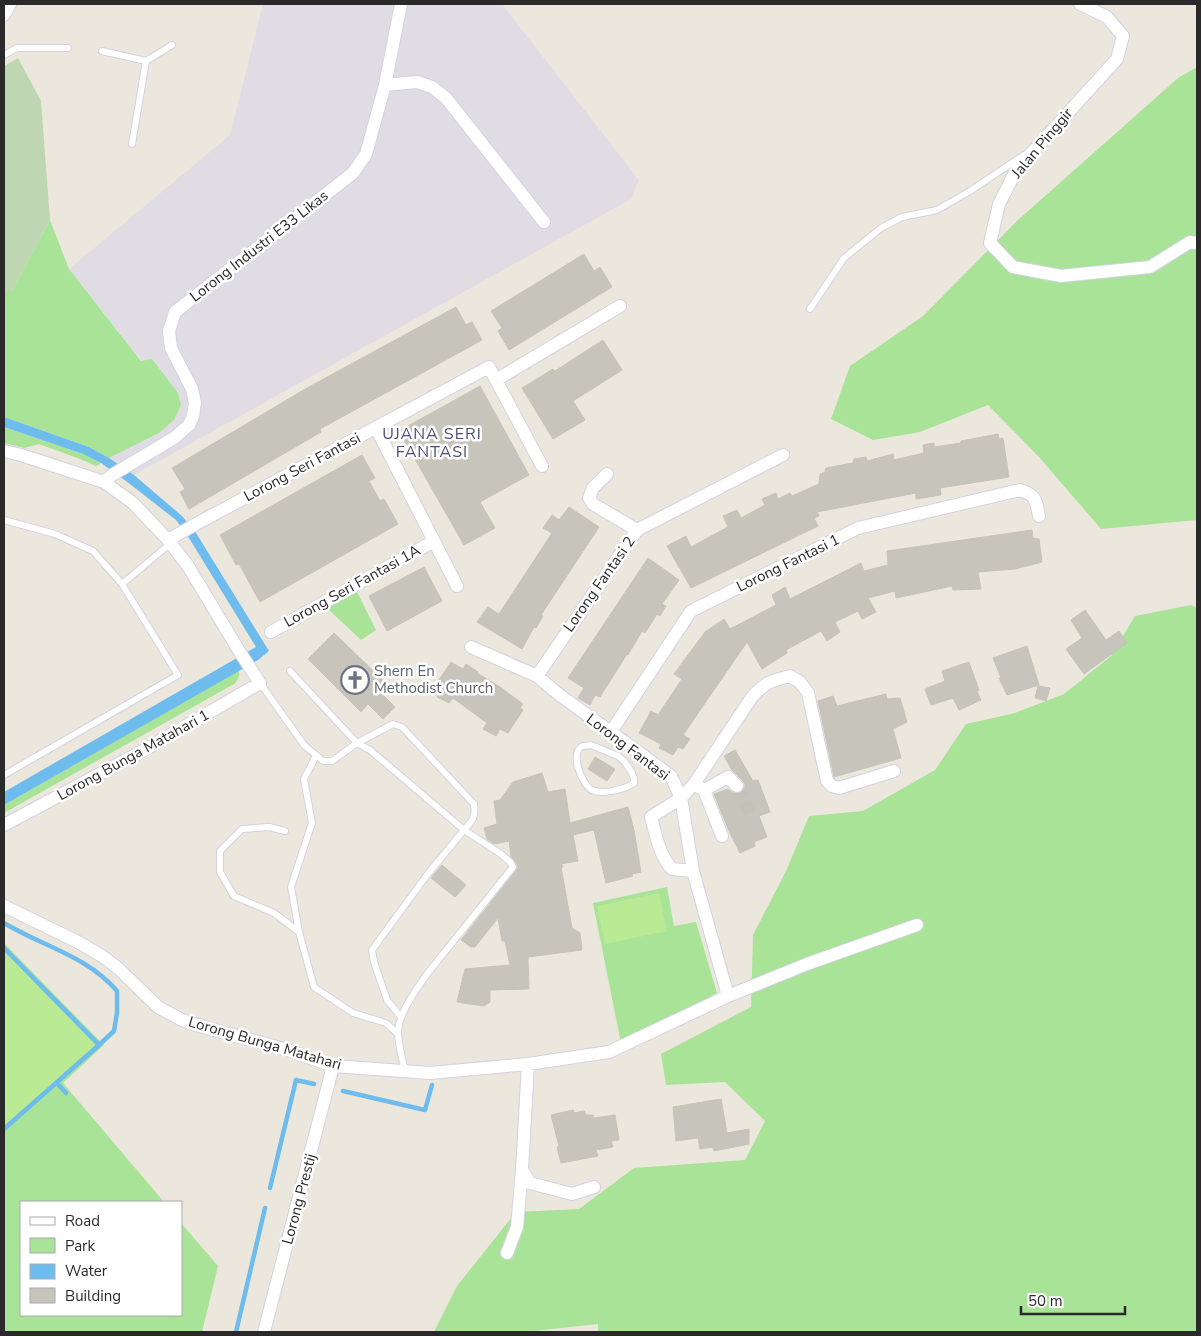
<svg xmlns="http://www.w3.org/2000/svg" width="1201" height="1336" font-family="'Nunito Sans',sans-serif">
  <rect width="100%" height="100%" fill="#ece7dc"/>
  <path fill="#e0dce4" d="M263,4h239l137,176 -8,19 -497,276 -25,-17 50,-25 15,-13 7,-15 -39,-44 -73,-92 161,-134z"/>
  <path fill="#a8e398" d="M1197,67v453l-96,9 -62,-72 -51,-52 -68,27 -47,8 -42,-21 19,-53 73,-50 95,-96 160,-142z
    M50,220l19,49 72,92 11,-2 26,34 3,12 -7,15 -15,13 -50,25 -20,-11 -85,-30v-126h8z
    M4,427l79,27 18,9 -5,3 -16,-7 -41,-15 -15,4 -20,-5z
    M357,592l19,38 -15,10 -34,-32z
    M1191,605l6,3v724h-599v-8l-73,8h-91l23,-46 59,-74 63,-3 55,-41 111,-8 20,-39 -40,-39 -59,3 -5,-31 90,-47 2,-72 34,-66 22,-53 54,-5 72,-41 31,-46 49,-11 49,-19 47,-38 24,-40z
    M238,670c3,6 0,10 -4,14l-230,129v-8z
    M667,887l7,39 22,-4 21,71 -96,50 -28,-140z
    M4,943l100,102 -41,38 101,119h-143v113h160v-92l37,43 -16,66h-198z"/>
  <path fill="#bfd6b3" d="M18,58l23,43 9,119 -38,71h-8v-225z"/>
  <path fill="#baea94" d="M659,893l8,38 -62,13 -8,-38z
    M4,948l95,97 -95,84z"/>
  <path fill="#6ebbee" d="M4,417l85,30 20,11 25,17 48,41 14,17 73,118 -11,9 -254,145v-13l252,-145 -67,-109 -13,-18 -50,-39 -25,-18 -18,-9 -79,-27z"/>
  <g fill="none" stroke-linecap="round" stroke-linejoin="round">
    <path stroke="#6ebbee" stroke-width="4.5" d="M4,923c38,23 83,33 113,68v22l-3,18 -15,14
      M4,948l95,97 -95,84
      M57,1083l9,10
      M343,1091l82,19 7,-25
      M270,1188l26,-108 18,4
      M236,1332l29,-124"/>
  </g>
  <path fill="#c7c4bb" stroke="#c7c3b5" d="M584,254l10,17 6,-4 12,20 -103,63 -11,-19 4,-3 -11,-17z
    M456,307l10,18 6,-3 10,18 -162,89 1,3 -132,77 -9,-17 5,-3 -13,-21 135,-80z
    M603,340l19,30 -49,31 12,19 -32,19 -31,-51 31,-19 2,2z
    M480,386l49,89 -49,27 15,26 -31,17 -65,-114z
    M998,434l1,5 4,-1 6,39 -69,11 1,7 -25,4v-6l-99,19 2,4 -5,2 4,8 -127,62 -24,-42 19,-10 5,11 37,-20 -5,-11 14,-6 4,8 24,-13 -3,-6 14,-6 2,6 12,-6 2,3 27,-12 1,-10 5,-2 1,-4 27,-5 1,-4 12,-2 1,4 26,-7 1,6 30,-7 -1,-8 11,-2v4l27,-4v-2z
    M362,455l13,23 -6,3 11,20 4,-2 14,25 -138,78 -21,-38 -3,1 -16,-30z
    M569,507l30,20 -58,88 2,1 -7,12 -2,-1 -12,22 -45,-27 11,-15 11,7 53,-81 -9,-5 9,-13 7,5z
    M1032,530l1,8 6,1 3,23 -27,7 -37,3 3,17 -28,1 -1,-4 -56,12 -1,-7 -27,7 8,14 -14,7 -4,-8 -23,11 5,10 -13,9 -6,-10 -35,19 1,3 -25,16 -15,-27 -64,93 7,4 -7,10 -5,-2 -5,8 -14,-7 2,-4 -22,-11 12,-22 7,4 24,-36 -8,-5 31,-42 19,-13 6,10 46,-24 -4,-10 13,-8 5,12 71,-36 3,8 24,-6 -1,-14z
    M648,558l31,22 -17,24 4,2 -6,10 -3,-2 -12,19 -3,-2 -14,24 -1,-1 -27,43 -5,-2 -5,10 -12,-7 6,-10 -16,-10z
    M424,567l18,34 -55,30 -18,-35z
    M1085,610l21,30 13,-9 8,12 -43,31 -18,-25 16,-11 -11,-18z
    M334,633l54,52 -8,7 15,15 -12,12 -15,-15 -7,8 -53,-53z
    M1027,646l12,39 -32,10 -8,-17h2l-8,-20z
    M451,662l12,7 3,-5 12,8 -1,1 23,14 23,17 -3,4 3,2 -15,23 -8,-4 -4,7 -13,-7 4,-6 -34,-25 -4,5 -12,-6 5,-8 -3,-2 3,-6 -3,-1z
    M969,662l10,28 -2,1 4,9 -22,10 -6,-12 -22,7 -6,-16 20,-8 -3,-10z
    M1038,686l12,2 -4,13 -11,-3z
    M886,694l1,5 13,-1 7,24 -14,7 8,29 -67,19 -16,-76 15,-5 4,10z
    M735,750l18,31 5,-1 12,32 -11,4 8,21 -13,5 1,4 -15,7 -11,-22 -15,-37 14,-5 6,5h5l3,-2 3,-3v-5l-2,-3 -11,-11 -8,-14z
    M595,757l20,12 -8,12 -19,-12z
    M542,773l6,19 17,-3 5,34 58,-16 6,23 7,42 -9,2 1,2 -27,7 -12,-53 -21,5 5,26 -17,3 2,3h-2l11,61 8,5 2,17 -54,7 1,32 -39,1v12l-6,4 -27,-4 8,-33 45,-4 -5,-24h-3l-4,-23 -23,29h-4l-10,-7 57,-72 -1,-4 -6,-8 -2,-15 -15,3 -7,-5 -3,-11 13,-4 -3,-23 6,-1 13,-18z
    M442,865l24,20 -11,12 -24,-19z
    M721,1099l6,34 22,-4v15l-35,7 -1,-4 -13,2 -2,-11 -22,3 -3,-34z
    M573,1110l1,3 10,-2 2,4h7l1,3 21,-3 4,25 -8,1 2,6 -17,3 2,6 -37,7 -4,-16 2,-1 -8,-31z"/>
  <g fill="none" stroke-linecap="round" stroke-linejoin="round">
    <path stroke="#c5c1b8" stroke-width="12" stroke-dasharray="12 6" stroke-linecap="butt" d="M737,786l13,28"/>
    <defs>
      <path id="lane" d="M102,51l44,10 26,-16
        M4,55l13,-7h51
        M132,144l14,-83
        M810,309l34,-51 37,-30 21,-11 35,-7 33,-19 54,-36
        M4,520l51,14 38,17 29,33 56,91 -174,100
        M122,584l49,-41
        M260,683l44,62 19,16h9l25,-18 -67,-72
        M393,724l9,3 72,77c2,14 -2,17 -10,26l-94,-80 -13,-7z
        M591,745l27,11 6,5 8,12 2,6v4c-9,6 -31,12 -42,7 -11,-6 -23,-39 -9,-44 3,-1 6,0 8,-1z
        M316,756l-12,23 8,44 -21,64 8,45 15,55 39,26 33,10 12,11
        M285,831l-16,-4 -27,2 -22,22v21l14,24 40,17 25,19
        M401,1017l-14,-17 -13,-38 -2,-12 55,-75 37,-45 37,24 9,8 3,5 -86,107c-11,16 -30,41 -29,61 1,12 4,24 7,36"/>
      <path id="street" d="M1080,4l27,13 16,19 -6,23 -100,110 -18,35 -9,39 23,24 48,9 89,-9 40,-25 7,1
        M4,15l6,-11
        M385,85l32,-3 15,5 14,11 98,124
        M496,380l124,-74
        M376,428l81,158
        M4,451l17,4 83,27 29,21 35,37 20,26 53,88 19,29 -121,70 -135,72
        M607,474l-14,14 -4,10 4,6 44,26
        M104,482l8,-7 62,-37 15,-13 4,-9 2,-13 -3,-14 -21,-41 -2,-17 6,-19 178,-139 13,-19 19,-69 16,-81
        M168,540l28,-16 293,-157 53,99
        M271,632l163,-91
        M471,647l66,29 20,17 114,83 10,22 12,73 35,125
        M537,676l100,-146 146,-75
        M610,733l81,-122 167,-83 162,-38c16,5 16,10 19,26
        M694,784l10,6 18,46
        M704,790l24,-13 9,9
        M693,871l-21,-2c-13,-14 -16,-34 -21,-52l30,-19 13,-14 58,-87c14,-15 18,-16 38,-21l10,6 8,11 19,88 5,5 7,2 55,-17
        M4,906l74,36 24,14 17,13 39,38 24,13 25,8 81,22 45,16 97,7 98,-9 81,-12 119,-56 79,-32 110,-39
        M528,1064l-6,106 8,13 42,11 22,-7
        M507,1253l10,-26 5,-57
        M264,1332l69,-266"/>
    </defs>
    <use href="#lane" stroke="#d1d2e3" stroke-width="8"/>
    <use href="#street" stroke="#d1d2e3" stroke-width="14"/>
    <use href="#lane" stroke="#fff" stroke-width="6"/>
    <use href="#street" stroke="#fff" stroke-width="12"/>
  </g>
  <defs>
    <symbol id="church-ring" viewBox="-11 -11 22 22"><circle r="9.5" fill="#fff" stroke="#6b7280" stroke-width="1.5"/><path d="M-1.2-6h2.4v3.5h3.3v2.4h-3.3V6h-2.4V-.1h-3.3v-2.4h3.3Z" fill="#6b7280"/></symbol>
  </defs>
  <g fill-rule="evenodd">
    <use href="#church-ring" x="339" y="664" width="32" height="32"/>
  </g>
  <g text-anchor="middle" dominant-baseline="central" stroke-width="5" stroke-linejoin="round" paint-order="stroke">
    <g font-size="15" fill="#2a2a2a" stroke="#fff">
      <text transform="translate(1042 143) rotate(-50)">Jalan Pinggir</text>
      <text transform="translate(259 246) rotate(-38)">Lorong Industri E33 Likas</text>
      <text transform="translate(302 467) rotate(-28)">Lorong Seri Fantasi</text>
      <text transform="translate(788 563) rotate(-26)">Lorong Fantasi 1</text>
      <text transform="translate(599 584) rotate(-55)">Lorong Fantasi 2</text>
      <text transform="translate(352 586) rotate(-29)">Lorong Seri Fantasi 1A</text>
      <text transform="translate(628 747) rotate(37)">Lorong Fantasi</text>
      <text transform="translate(133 755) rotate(-29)">Lorong Bunga Matahari 1</text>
      <text transform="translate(265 1043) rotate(16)">Lorong Bunga Matahari</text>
      <text transform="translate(299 1199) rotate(-75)">Lorong Prestij</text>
    </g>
    <g font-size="15" fill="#5b616d" stroke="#fff" text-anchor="start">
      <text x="374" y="671">Shern En<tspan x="374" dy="17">Methodist Church</tspan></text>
    </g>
    <g font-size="16" letter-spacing="1" fill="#4a4d7a" stroke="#fff">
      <text x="432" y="434">UJANA SERI<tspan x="432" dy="18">FANTASI</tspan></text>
    </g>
  </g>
  <rect width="1201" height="1336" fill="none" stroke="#2a2a2a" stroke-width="10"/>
  <rect x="20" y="1201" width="162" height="115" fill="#ffffff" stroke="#aaaaaa"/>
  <rect x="30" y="1217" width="25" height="8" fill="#ffffff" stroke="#aaaaaa"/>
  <text x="65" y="1226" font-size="15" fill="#2a2a2a">Road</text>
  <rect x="30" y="1238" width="25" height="15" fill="#a8e398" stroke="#aaaaaa"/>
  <text x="65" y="1251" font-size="15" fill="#2a2a2a">Park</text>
  <rect x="30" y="1264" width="25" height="15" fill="#6ebbee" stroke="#aaaaaa"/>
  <text x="65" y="1276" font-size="15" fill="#2a2a2a">Water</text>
  <rect x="30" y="1288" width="25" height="15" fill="#c7c4bb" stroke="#aaaaaa"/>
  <text x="65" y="1301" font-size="15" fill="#2a2a2a">Building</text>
  <path d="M1021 1306v8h104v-8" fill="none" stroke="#2a2a2a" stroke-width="2.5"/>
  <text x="1028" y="1306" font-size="15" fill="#2a2a2a" stroke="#ffffff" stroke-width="4" paint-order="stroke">50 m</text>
</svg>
